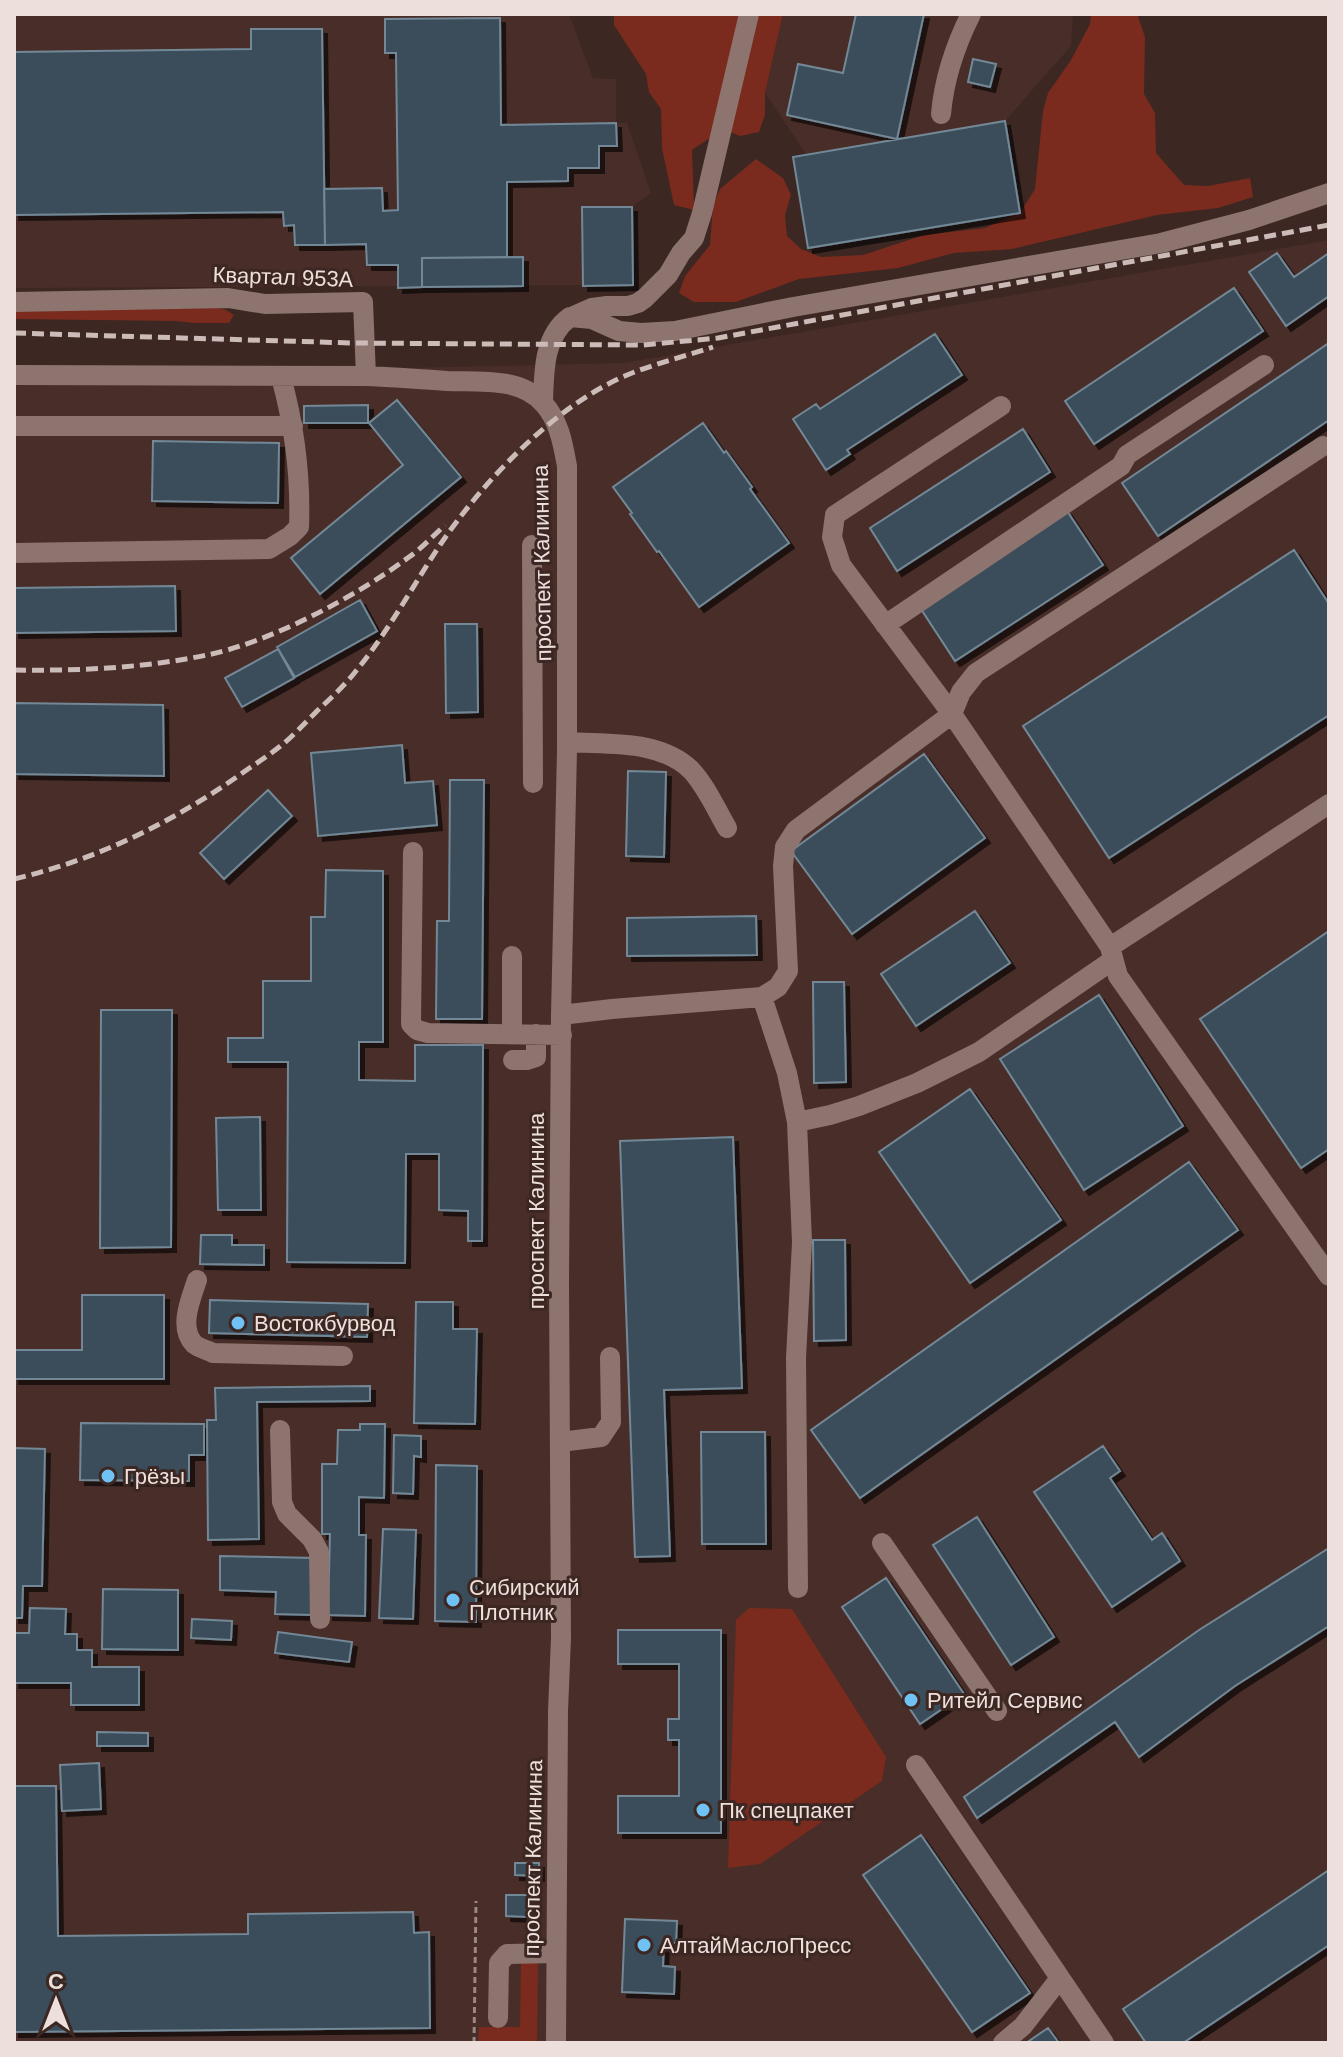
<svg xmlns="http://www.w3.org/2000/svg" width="1343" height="2057" font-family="Helvetica,sans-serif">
  <defs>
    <filter id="shadow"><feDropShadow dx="5" dy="5" stdDeviation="0" flood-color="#0009"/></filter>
  </defs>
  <rect width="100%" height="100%" fill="#3c2723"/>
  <path fill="#492d28" d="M14,14h555l24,64 23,1v44h11l24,70 -19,14 1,78 -619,3z
    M783,14h290l-2,32 -66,75 -199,33 -41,-61z
    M1329,240v1803h-1315v-1666l610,-14z"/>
  <path fill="#7a2b1d" d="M614,14h169l-18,79v22l-6,17 -19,4 -17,-7 -31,21 2,60 -20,-5 -12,-57 -1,-39 -12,-17 -3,-18 -32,-49z
    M1091,14h46l8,23 -1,57 11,19 1,40 28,32 24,1 42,-8 3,19 -35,11 -61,7 -145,34 -58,4 -56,15 -99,11 -63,23h-42l-15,-9 6,-17 25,-31 3,-39 7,-17 36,-30 27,19 8,17 -6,20 2,21 14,13 20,8 42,-2 61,-20 61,-7 35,-15 15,-24 8,-78 5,-18 23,-33 19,-36z
    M14,306h197l15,4 8,5 -5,8h-34l-20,-2 -161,-2z
    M749,1608l43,1 94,148 -4,24 -122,83 -32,4 8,-248z
    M538,1961l-1,82h-59l1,-16h41l1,-65z"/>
  <path fill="#3a4d5a" stroke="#738896" stroke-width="2" filter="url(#shadow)" d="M856,14h68l-27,125 -110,-24 11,-51 45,9z
    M500,18l1,107 115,-2 1,23h-18v22h-31v13l-61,1v75l-85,1v29l-24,1v-23h-31l-1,-21 -41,1 -1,-56 58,-1 1,23 15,-1 -2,-157h-11v-34z
    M251,29h71l3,216h-30l-1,-20 -10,1 -1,-14 -269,3v-163l237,-3z
    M973,59l23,5 -6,23 -22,-5z
    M1005,121l15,92 -212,35 -15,-91z
    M582,207h50l1,78 -50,1z
    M1277,253l17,24 35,-24v43l-43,30 -37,-54z
    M523,257v29l-101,1v-29z
    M1234,288l29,43 -169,113 -29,-43z
    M935,334l27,41 -115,75 3,4 -24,16 -33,-51 23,-15 4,5z
    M1329,343v77l-171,116 -36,-53z
    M397,400l64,77 -141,117 -29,-36 112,-93 -34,-42z
    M368,405v18h-64v-17z
    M703,423l21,30 2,-2 26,36 -2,2 39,54 -90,64 -40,-56 -2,1 -27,-38 2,-1 -19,-26z
    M1023,429l27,43 -153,99 -27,-43z
    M153,441l126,2 -1,60 -126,-2z
    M1067,511l36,54 -148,96 -36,-55z
    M1294,550l35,54v111l-220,143 -86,-132z
    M175,586l1,45 -162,2v-45z
    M360,600l17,31 -82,46 -18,-30z
    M445,624h32l1,88 -32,1z
    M278,649l16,29 -52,29 -17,-29z
    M14,703l149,2 1,71 -150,-2z
    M402,745l3,38 28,-2 4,44 -119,11 -7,-83z
    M924,754l61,84 -133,96 -61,-83z
    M628,771l38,1 -2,85 -38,-1z
    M450,780h34l-2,239h-46l1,-98h12z
    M268,790l24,26 -68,63 -24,-26z
    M326,870l57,1v171h-24v38l56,1v-36h68l-1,196h-14v-30l-29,-1v-56h-33l-1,109 -118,-1 1,-200h-60v-24h35v-57h48v-64h14z
    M975,911l35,52 -94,63 -35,-52z
    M756,916l1,39 -130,1v-38z
    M1329,931v218l-28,19 -101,-149z
    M813,982h31l2,100 -32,1z
    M1099,995l84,131 -99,64 -84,-131z
    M101,1010h71l-1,237 -71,1z
    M970,1089l91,131 -91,63 -91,-131z
    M260,1117l1,93h-43l-2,-92z
    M733,1137l9,251 -78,2 6,166 -35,1 -15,-416z
    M1189,1162l49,68 -378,268 -49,-68z
    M201,1235h31v10h32v20l-64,-1z
    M813,1240h32l1,100 -32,1z
    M82,1295h82v84h-150v-29h68z
    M210,1300l158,4 -1,33 -158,-4z
    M416,1302h37v27h24l-2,95 -61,-1z
    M370,1386v15l-113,1 2,137 -51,1 -1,-120h9l-1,-32z
    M81,1423l123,1v31h-15v26l-109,-1z
    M360,1424h25l-1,74 -25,-1v38h7l-1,81 -37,-1 2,-81h-8v-70h15l1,-34h22z
    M701,1432h64l1,112h-64z
    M394,1435l27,1v21l-7,-1 -1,38 -20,-1z
    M1103,1446l17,25 -10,7 42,62 10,-7 18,28 -68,46 -78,-115z
    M14,1448l31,1 -3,137h-19l-1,32h-8z
    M436,1465l41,1 -1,156 -41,-1z
    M977,1517l77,120 -43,28 -78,-120z
    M383,1529l33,1 -3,89 -34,-1z
    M1329,1548v78l-94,60 -96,71 -24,-35 -138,96 -13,-21 235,-167z
    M220,1556l94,2 -2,57 -37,-1 1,-22 -56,-2z
    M886,1578l78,116 -44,30 -78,-117z
    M103,1589l75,1v60l-76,-1z
    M30,1608l36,1 -1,25h12v16h15v17h47v38h-68v-22h-57v-50h15z
    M192,1619l40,2 -1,19 -40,-2z
    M618,1630h103v203h-103v-37h61v-56h-11v-21h11v-55h-61z
    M278,1632l74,10 -3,20 -74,-9z
    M97,1732l51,1v13h-51z
    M99,1763l2,46 -39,2 -2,-46z
    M14,1786h42l2,150 190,-2v-20l165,-2 1,21 15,-1 1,96 -416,4z
    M921,1835l109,158 -58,39 -109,-157z
    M515,1863h24v13l-24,-1z
    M1329,1870v75l-146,98h-37l-23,-34z
    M506,1895h21v22l-21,-1z
    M625,1919l52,2 -1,22 -12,-1 -1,24 12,1 -1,27 -52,-2z
    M1048,2028l11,15h-33z"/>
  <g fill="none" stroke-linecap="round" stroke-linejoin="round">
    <path stroke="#9a8885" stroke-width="3" stroke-dasharray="6 4" stroke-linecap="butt" d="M474,2043l2,-142"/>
    <path stroke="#8d746e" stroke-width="20" d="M941,114c3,-35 14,-68 30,-100
      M14,302l214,-4 37,6 98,-2 3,74c27,1 54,3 81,5 31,1 73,-4 96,22 16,17 20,41 24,63v284l-6,265 -2,267 2,356 -3,73 -2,332
      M574,316l18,-8 15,-2h21l10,-3 7,-5 23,-23 13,-22 13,-15 8,-25 47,-199
      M14,375l352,1
      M543,403c1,-30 0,-67 27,-86l22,2 27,12 22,2 34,-2 118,-24 368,-64 88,-23 80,-27
      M1001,406l-166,109 -3,22 9,28 111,149 158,233 219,-143
      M14,426h279
      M532,545l1,238
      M14,553l255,-4 21,-13 9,-9c2,-53 -4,-99 -18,-150
      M885,625l236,-159 6,-11 137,-90
      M567,742c40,3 92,-3 124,28 15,16 25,39 36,58
      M413,852l-2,172 6,6 11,3 134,2
      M1110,947l8,29 211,300
      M512,956v78
      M762,997l25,76 10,49 5,120 -6,116 2,230
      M561,1015l51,-6 150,-12 16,-10 10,-16 -5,-105 2,-19 11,-17 156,-116 9,-22 15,-19 347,-227
      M513,1060h14l9,-3v-23
      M797,1122l33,-7 29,-9 58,-23 62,-31 134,-92
      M197,1280c-6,19 -19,47 -3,64 5,4 13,6 19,9l130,3
      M280,1430l2,72 5,12 25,25 7,13 1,67
      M560,1442l41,-5 10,-15 -1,-65
      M882,1543l115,168
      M916,1765l188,278
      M498,2018l1,-55 8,-9 49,-1
      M1003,2043l20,-17 37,-48"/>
    <path stroke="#ccbcb9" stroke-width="5" stroke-dasharray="12 6" stroke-linecap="butt" d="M14,333l339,10 290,2 75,-7 611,-113
      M14,670c65,1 130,-2 193,-15 64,-13 150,-59 202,-98 13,-9 24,-21 36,-32
      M14,879c86,-20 163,-59 234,-110 12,-8 24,-16 35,-25 12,-10 23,-22 35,-34 13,-12 27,-25 38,-39 32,-39 56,-84 84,-126 44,-65 118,-143 192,-172 26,-10 54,-17 81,-26"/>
  </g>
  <g fill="#70c1f4" stroke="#3c2723" stroke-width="3">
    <circle cx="238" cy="1323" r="8"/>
    <circle cx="108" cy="1476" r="8"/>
    <circle cx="453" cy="1600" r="8"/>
    <circle cx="911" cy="1700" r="8"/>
    <circle cx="703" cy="1810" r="8"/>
    <circle cx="644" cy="1945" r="8"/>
  </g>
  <g text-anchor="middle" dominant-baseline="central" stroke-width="6" stroke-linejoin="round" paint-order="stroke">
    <g font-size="22" fill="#eddfdc" stroke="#3c2723">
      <text transform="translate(283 277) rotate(2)">Квартал 953А</text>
      <text transform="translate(542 563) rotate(-91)">проспект Калинина</text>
      <text transform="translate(536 1211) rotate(-90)">проспект Калинина</text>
      <text transform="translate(533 1858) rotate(-89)">проспект Калинина</text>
    </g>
    <g font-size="22" fill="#eddfdc" stroke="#3c2723" text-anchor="start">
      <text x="254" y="1323">Востокбурвод</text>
      <text x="124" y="1476">Грёзы</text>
      <text x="469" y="1587">Сибирский<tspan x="469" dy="25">Плотник</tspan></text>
      <text x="927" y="1700">Ритейл Сервис</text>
      <text x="719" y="1810">Пк спецпакет</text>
      <text x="660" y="1945">АлтайМаслоПресс</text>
    </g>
  </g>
  <rect width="1343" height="2057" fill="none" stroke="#eddfdc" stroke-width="32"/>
  <g transform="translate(56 2001)" stroke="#3c2723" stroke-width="6" paint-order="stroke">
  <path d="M0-6L14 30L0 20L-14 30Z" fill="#eddfdc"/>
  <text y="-12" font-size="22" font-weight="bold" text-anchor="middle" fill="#eddfdc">С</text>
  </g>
</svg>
